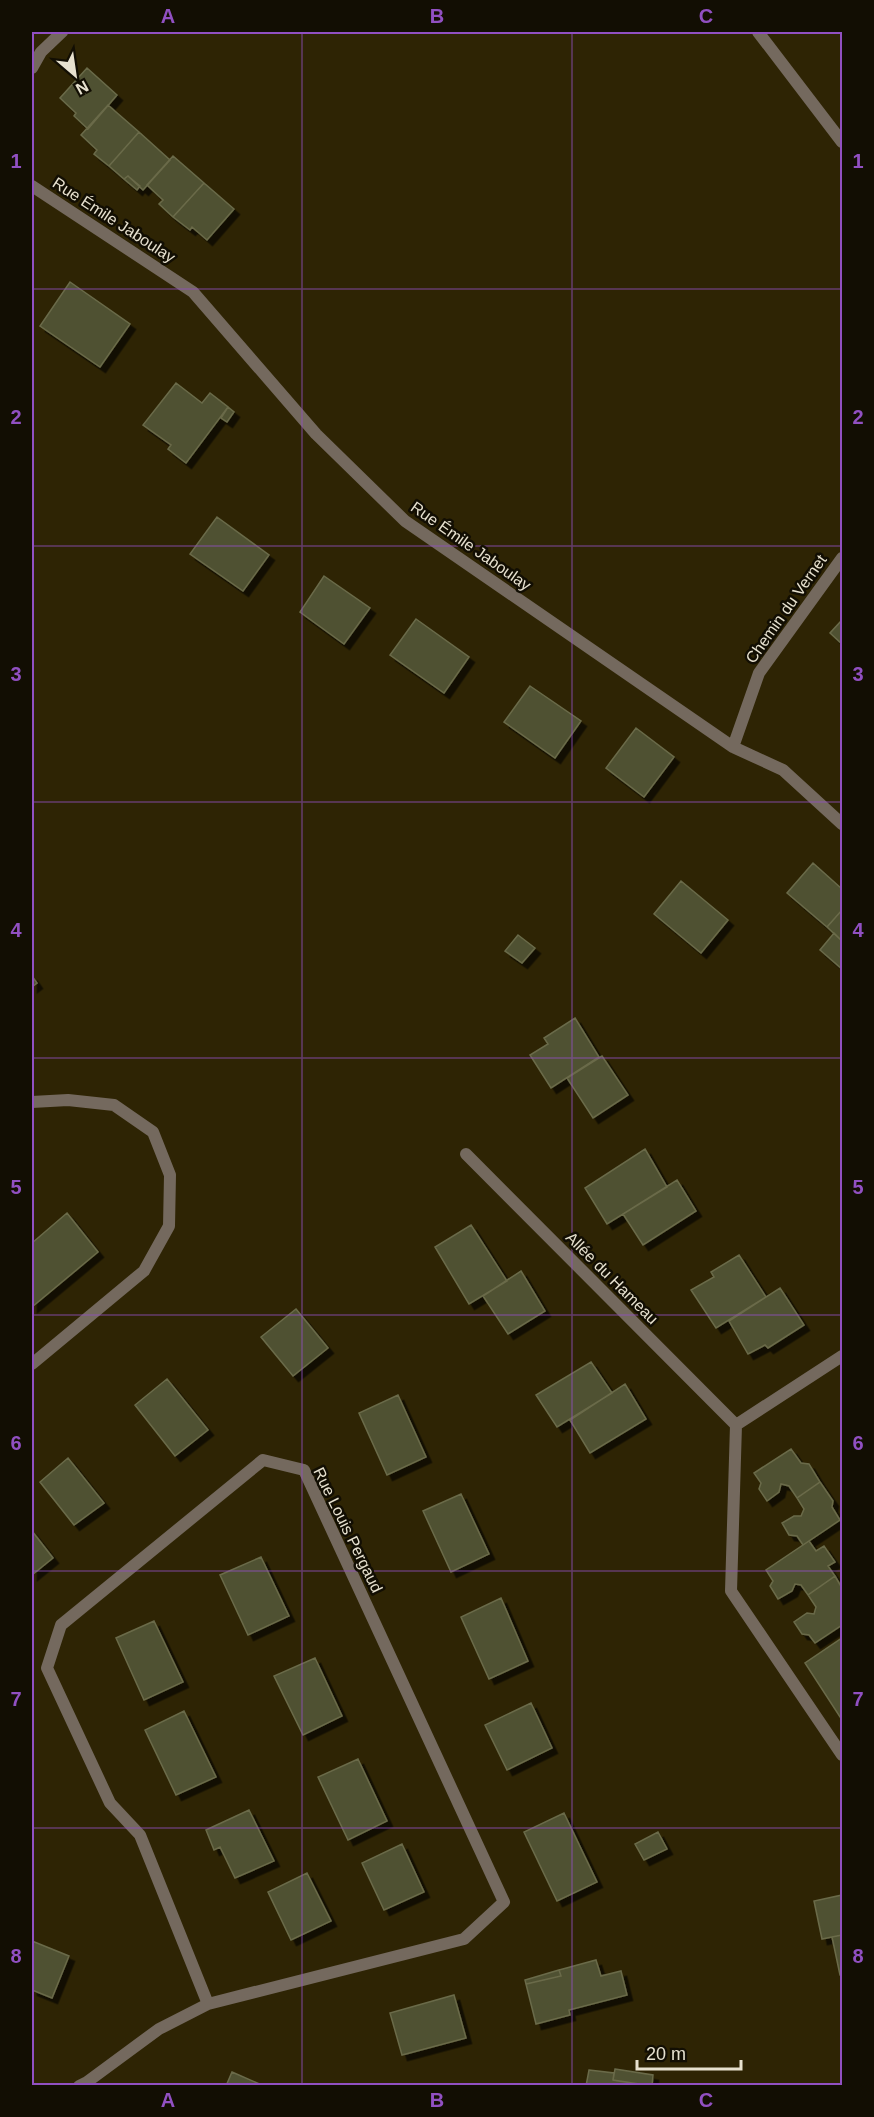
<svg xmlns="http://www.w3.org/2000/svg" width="874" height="2117" font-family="Arial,sans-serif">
  <defs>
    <filter id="shadow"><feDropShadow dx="5.5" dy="5.5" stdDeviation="0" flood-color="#0009"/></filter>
  </defs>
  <rect width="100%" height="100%" fill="#2e2404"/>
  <path fill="#505131" stroke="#6a6b4a" stroke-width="1.5" filter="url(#shadow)" d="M87,68l30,27 -29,34 -14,-13 2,-3 -16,-15z
    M108,105l31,27 -30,34 -15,-12 3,-4 -16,-15z
    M139,132l31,28 -27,30 -15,-14 -4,3 -15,-13z
    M173,156l31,27 -31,34 -14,-13 4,-4 -16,-15z
    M128,176l12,10 -3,4 -13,-11z
    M204,183l30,26 -27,31 -15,-13 -2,3 -17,-13z
    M70,282l60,42 -30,43 -60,-41z
    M176,383l26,20 8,-10 18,14 -42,56 -18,-14 3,-4 -28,-20z
    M228,407l6,5 -7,10 -6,-4z
    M217,517l52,38 -26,36 -53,-37z
    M324,576l46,32 -26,36 -44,-32z
    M416,619l53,38 -25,36 -54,-38z
    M842,620v24l-12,-11z
    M530,686l51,35 -26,37 -51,-36z
    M636,728l38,29 -30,40 -38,-29z
    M813,863l29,26v21l-15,17 -40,-34z
    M681,881l47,39 -27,33 -47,-39z
    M842,910v31l-15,-14z
    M834,933l8,8v28l-22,-19z
    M518,935l17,13 -13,15 -17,-12z
    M32,976l5,7 -5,4z
    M575,1018l24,39 -48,31 -21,-33 18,-11 -4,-6z
    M602,1056l26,39 -35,23 -26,-40z
    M645,1149l22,38 -60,37 -22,-36z
    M677,1180l19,31 -53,34 -20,-31z
    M67,1213l31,39 -66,55v-64z
    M471,1225l36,56 -38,23 -34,-57z
    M739,1255l27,42 -50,31 -25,-38 23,-13 -3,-5z
    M521,1271l24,40 -37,23 -25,-38z
    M780,1288l24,37 -36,23 -3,-3 -17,9 -19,-33z
    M296,1309l32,39 -35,28 -32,-39z
    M591,1362l21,31 -55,34 -21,-32z
    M167,1379l41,51 -33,26 -40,-51z
    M625,1384l21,35 -56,34 -20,-33z
    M398,1395l28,62 -39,18 -28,-62z
    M791,1449l10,14 8,1 11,18 -23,16 -8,-12 -8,-2 -2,8 -12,9 -8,-12 2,-6 -7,-10z
    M68,1458l36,45 -30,22 -34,-43z
    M820,1482l13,19 -1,6 8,13 -37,25 -6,-9 -8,-1 -7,-12 12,-7h7l3,-7 -7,-11z
    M461,1494l28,60 -38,18 -28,-61z
    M32,1531l21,27 -21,17z
    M809,1541l7,10 8,-5 11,16 -7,4 7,10 -27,19 -7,-10 -6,-1 -3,7 -14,8 -8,-13 3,-5 -7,-11z
    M261,1557l28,59 -41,19 -28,-60z
    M835,1576l7,12v37l-27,18 -6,-8 -7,-1 -8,-12 13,-9 7,1 2,-7 -8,-12z
    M501,1598l27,63 -39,18 -28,-62z
    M154,1621l29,61 -39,18 -28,-62z
    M842,1638v82l-37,-57z
    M315,1658l27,58 -39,19 -29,-59z
    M531,1703l21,45 -45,22 -22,-45z
    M184,1711l32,66 -40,18 -31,-65z
    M358,1759l29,62 -39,19 -30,-63z
    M249,1810l25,51 -39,17 -15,-31 -6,3 -8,-20z
    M564,1813l33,69 -40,19 -33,-69z
    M658,1832l9,17 -23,11 -9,-16z
    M402,1844l22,48 -40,18 -22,-47z
    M307,1873l24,48 -40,19 -23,-48z
    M842,1895v40l-20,4 -8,-38z
    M842,1935v40h-2l-8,-38z
    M32,1941l37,15 -17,42 -20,-8z
    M596,1960l5,16 20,-5 6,24 -58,15 1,5 -34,9 -10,-40 35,-8 -2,-6z
    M559,1970l2,6 -35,8 -1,-4z
    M454,1995l12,43 -64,17 -12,-42z
    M615,2069l38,6 -1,11 -39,-6z
    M589,2070l25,3 -1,7 38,6h-65z
    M232,2072l32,14h-38z"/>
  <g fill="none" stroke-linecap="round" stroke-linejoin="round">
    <path stroke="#74695e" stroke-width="12" d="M758,32l84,110"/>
    <path stroke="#74695e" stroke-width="12" d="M32,68l9,-16 21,-20
      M32,186l161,106 123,142 89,87 328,226 50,23 59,54
      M733,747l26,-74 83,-115
      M32,1102l36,-2 46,5 39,27 17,43 -1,51 -25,45 -112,93
      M466,1154l270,271
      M842,1356l-106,69 -5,166 111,164
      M79,2086l8,-4 72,-53 49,-25 256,-65 40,-37 -200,-432 -41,-10 -202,165 -14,43 63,135 30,32 68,169"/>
  </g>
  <path fill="none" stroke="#9150c2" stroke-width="1.5" stroke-opacity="0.55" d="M302,32v2054M572,32v2054M32,289h810M32,546h810M32,802h810M32,1058h810M32,1315h810M32,1571h810M32,1828h810"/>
  <g text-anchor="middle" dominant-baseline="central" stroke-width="5" stroke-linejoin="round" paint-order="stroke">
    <g font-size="16" fill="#e7e1cf" stroke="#120e03">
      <text transform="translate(114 220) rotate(33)">Rue Émile Jaboulay</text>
      <text transform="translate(471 546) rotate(35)">Rue Émile Jaboulay</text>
      <text transform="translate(786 609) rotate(-55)">Chemin du Vernet</text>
      <text transform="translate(612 1278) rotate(45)">Allée du Hameau</text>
      <text transform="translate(348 1530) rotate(64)">Rue Louis Pergaud</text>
    </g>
  </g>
  <rect width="874" height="2117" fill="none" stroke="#120e03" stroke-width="66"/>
  <g transform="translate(75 75) rotate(151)" stroke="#120e03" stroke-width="4.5" paint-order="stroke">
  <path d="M0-4.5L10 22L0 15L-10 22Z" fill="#e7e1cf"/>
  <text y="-9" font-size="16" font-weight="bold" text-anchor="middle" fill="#e7e1cf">N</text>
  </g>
  <path d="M637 2060v9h104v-9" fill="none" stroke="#e7e1cf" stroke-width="3"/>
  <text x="646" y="2060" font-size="18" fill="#e7e1cf" stroke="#120e03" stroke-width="4.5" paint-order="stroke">20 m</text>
  <rect x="33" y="33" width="808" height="2051" fill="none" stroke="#9150c2" stroke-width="2"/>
  <g font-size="20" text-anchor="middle" font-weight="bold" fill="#9150c2">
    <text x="168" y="23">A</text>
    <text x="437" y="23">B</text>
    <text x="706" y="23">C</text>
    <text x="16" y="168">1</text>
    <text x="858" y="168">1</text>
    <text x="16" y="424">2</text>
    <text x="858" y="424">2</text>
    <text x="16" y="681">3</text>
    <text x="858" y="681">3</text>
    <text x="16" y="937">4</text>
    <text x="858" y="937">4</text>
    <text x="16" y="1194">5</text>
    <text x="858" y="1194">5</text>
    <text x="16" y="1450">6</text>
    <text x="858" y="1450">6</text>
    <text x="16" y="1706">7</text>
    <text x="858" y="1706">7</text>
    <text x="16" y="1963">8</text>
    <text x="858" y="1963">8</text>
    <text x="168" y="2107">A</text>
    <text x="437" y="2107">B</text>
    <text x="706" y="2107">C</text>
  </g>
</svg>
